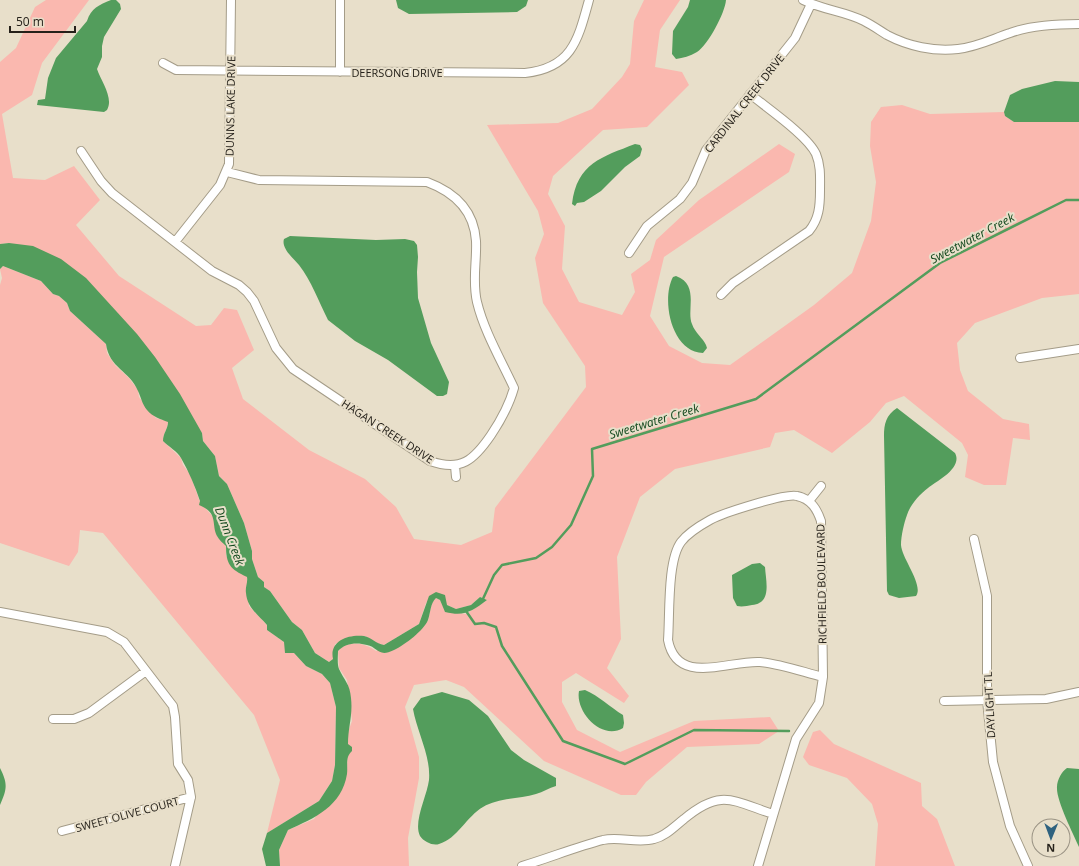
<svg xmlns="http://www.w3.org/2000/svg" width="1079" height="866" font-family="'Open Sans',sans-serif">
  <rect width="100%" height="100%" fill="#e8dfca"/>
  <path fill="#fab8af" d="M46,0h43l-47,63 -10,32 -30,19 11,64 32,2 29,-14 26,34 -24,25 43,51 77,50 15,-1 13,-17 13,2 17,40 -22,18 11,31 66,51 56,29 31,28 18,32 47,6 31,-13 3,-24 91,-121 -1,-21 -42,-63 -8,-45 9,-24 -6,-23 -51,-86 71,-2 34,-14 30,-32 8,-13 4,-43 10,-21h36l-20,30 -5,37 27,5 7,13 -42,42 -44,3 -50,46 -5,18 17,32 -3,43 17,33 43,13 13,-23 -4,-18 19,-14 6,-20 43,-40 80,-56 16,10 -6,18 -125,85 -14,59 19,30 33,17 28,2 84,-60 38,-32 19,-52 5,-39 -6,-36 1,-24 10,-15 21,-2 28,9 74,-2 1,4 9,6h65v172l-37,4 -67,25 -18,20 3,27 8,21 35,28 26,5 1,16 -17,-2 -7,47h-22l-19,-8 3,-22 -6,-12 -58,-47 -18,7 -16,19 -38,31 -38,-23 -19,3 -5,14 -95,22 -35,28 -23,60 4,82 -14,29 22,28 -5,7 -48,-30 -14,9v20l15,28 43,22 74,-31 76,-4 9,14 -20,13 -72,3 -41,35 -10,13h-15l-77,-34 -80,-74 -18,-7 -32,5 -9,22 14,50v21l-11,60 1,28h-129l-1,-16 9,-20 26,-11 33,-48 1,-39 4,-11 -5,-41 -8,-12 -1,-17c10,-12 28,-8 38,0l52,-30 4,-19 4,-4 4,2 5,11 21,3 21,-14 -7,-3 -9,8 -15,4 -9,-4 -11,-13 -10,11 -7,21 -35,21 -6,-1 -13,-8 -30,8 -2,15 -4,3 -14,-9 -13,-23 -10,-8 -22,-31 -6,-4v-5l-6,-5 -6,-18v-8l-8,-28 -17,-39 -8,-8 -4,-20 -12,-15 -1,-8 -193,-190 -9,1v-182l16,-14 19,-41z
    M3,266l38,15 12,13 6,2 8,7 3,8 36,33 1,9 8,12 14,13 9,12 1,7 17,21 12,3c0,8 -5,12 -5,20l18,17 2,7 7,9 10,28 15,17 2,17 9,10v10l21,21 2,29 18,19v5l17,12 22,24 16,8 8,9 6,24 -1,58 -3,16 -13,20 -52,32 13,-53 -26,-65 -151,-182 -23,-3 -2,22 -9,14 -69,-23v-258l2,-7 -2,-9z
    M820,730l14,14 87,39 1,23 15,13 18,47h-80l3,-42 -6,-20 -25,-26 -38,-13 -6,-8 10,-25z"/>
  <path fill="#539d5c" d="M111,0h5l4,4 1,5 -17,28 -2,9v11l-5,12c4,12 17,29 10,41l-3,2 -67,-7 1,-5 7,-1 3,-21 8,-20 31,-37c4,-13 12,-16 24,-21z
    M396,0h132l-2,6 -9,6 -108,2 -11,-6z
    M690,0h36c-1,13 -18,45 -29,52 -7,4 -14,6 -21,7l-4,-5 1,-23 15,-24z
    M1055,81l24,1v40h-65l-9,-6 -1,-4 6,-17 12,-6z
    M635,144l5,1 2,4 -2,7 -15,11 -24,24 -17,11 -7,1 -2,3 -3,-2c5,-41 30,-47 63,-60z
    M290,236l86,4 29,-1 9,2 3,4 1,12 -1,15 1,26 13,45 18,39 -2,12 -4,2h-6l-49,-36 -33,-19 -27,-21c-9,-18 -17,-40 -29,-55 -6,-7 -18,-17 -15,-26z
    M9,243l24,3 28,13 25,19 51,56 18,23 25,37 22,39 1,8 12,15 4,20 8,8 17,39 8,28v8l6,18 6,5v5l6,4 22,31 10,8 13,23 14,9 4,-3c-4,-18 15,-25 31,-23 7,1 12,8 20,9l35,-21 10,-28 7,-4 9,3 2,10 9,4 15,-4 9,-8 7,3c-15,11 -22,17 -42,12l-5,-12 -4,-2c-6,6 -5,13 -8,22 -4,10 -23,25 -34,30 -16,8 -16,-3 -27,-5 -10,-3 -22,-2 -29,6 0,5 -1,13 1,18 5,11 11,15 12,29 2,17 -3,29 -3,46l4,3v4c-7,6 -4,14 -5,23 -5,32 -32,44 -59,56l-9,20 1,16h-14l-4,-17 5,-16 52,-32 13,-20 3,-16 1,-58 -6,-24 -8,-9 -16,-8 -12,-13h-9l-1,-11 -17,-12v-5c-9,-10 -20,-18 -21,-32 -1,-6 2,-10 1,-16 -17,-8 -21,-13 -21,-31 -3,-3 -7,-6 -9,-10 -6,-12 2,-23 -18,-31l1,-4c-5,-15 -11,-29 -19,-43 -3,-6 -13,-12 -18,-17 0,-8 5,-12 5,-19 -8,-3 -15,-5 -21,-12 -5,-6 -6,-13 -9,-19 -8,-20 -29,-23 -32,-47l-36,-33 -3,-8 -8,-7 -6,-2 -12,-13 -38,-15 -3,3v-25z
    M676,276c24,9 10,34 16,48 3,9 11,14 14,21l1,3 -4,5c-32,-1 -42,-54 -30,-76z
    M897,408l58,45c8,15 -18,28 -27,35 -9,7 -18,17 -21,27 -3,8 -6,21 -6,30 1,14 23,40 15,51l-17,2 -10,-3 -2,-4 -3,-155c0,-12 2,-21 13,-28z
    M760,563l5,4c1,15 7,36 -13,38 -5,1 -10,2 -15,1l-4,-8 -1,-23 20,-11z
    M585,690c14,6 25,17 38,25l1,8 -1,5c-21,13 -48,-16 -44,-37z
    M442,692l27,8 19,16 23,34 13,10 32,18v8c-7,2 -13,6 -20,8 -17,5 -38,4 -53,13 -16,9 -26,32 -44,37 -6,2 -15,-2 -19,-8 -7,-14 7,-40 9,-56 2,-24 -12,-48 -16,-71l8,-11z
    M0,768c8,16 7,21 0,37z
    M1067,768l12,1v78c-6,-14 -23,-47 -22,-60 0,-7 5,-16 10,-19z"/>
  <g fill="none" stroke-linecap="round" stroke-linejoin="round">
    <path stroke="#539d5c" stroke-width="2.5" d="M482,601l12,-26 8,-10 34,-7 16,-11 19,-22 22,-49 -1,-27 164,-50 184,-136 126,-63h13
      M466,611l9,13 9,-1 12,4 6,19 61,95 62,23 69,-34 95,1"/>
    <defs>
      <path id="minor" d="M803,0c20,10 41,11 61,21 8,4 15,9 23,14 21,11 47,17 71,14 19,-2 34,-10 52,-16 22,-8 46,-9 69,-9
        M163,63l13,7 349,3c47,-5 53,-33 64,-73
        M340,72v-72
        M81,151l20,30 11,12 100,78 27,14 8,7 7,9 22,47 17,21 137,92c31,11 44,-1 61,-26 10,-15 18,-29 23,-47 -13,-28 -30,-57 -37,-86 -5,-21 0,-41 -1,-61 -2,-31 -22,-49 -49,-59l-168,-2 -32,-8
        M175,242l45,-57 9,-21 2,-164
        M629,253l18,-27 33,-27 12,-16 14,-33 89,-112 16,-34
        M721,295l12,-12 76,-52c10,-12 11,-25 11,-40 0,-13 1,-25 -4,-37 -8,-18 -49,-46 -66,-60
        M1020,358l59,-9
        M455,466l1,11
        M809,501l12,-15
        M974,539l13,57v104l6,62 17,64 18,40
        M0,612l107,20 17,10 49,64 2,11 3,47 10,16 3,17 -16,69
        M944,701l102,-2 33,-7
        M53,719h21l15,-6 57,-42
        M62,831l129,-34
        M522,866c27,-8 54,-19 81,-26 17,-4 34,4 51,-1 12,-3 21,-13 30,-20 37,-31 49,-18 89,-5
        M758,866l38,-127 23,-36 4,-26 -2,-156c-4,-12 -10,-22 -24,-25 -12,-3 -74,17 -87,24 -9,5 -23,14 -29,22 -14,19 -11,73 -13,98 9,47 61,20 92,22 21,2 43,10 63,15"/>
    </defs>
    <use href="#minor" stroke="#a49c88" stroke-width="10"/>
    <use href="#minor" stroke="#fff" stroke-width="8"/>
  </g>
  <g text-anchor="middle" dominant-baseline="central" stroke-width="4" stroke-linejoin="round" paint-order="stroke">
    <g font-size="11" fill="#25211a" stroke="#e8dfca">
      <text x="397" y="72">DEERSONG DRIVE</text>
      <text transform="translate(744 103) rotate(-52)">CARDINAL CREEK DRIVE</text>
      <text transform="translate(230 106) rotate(-89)">DUNNS LAKE DRIVE</text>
      <text transform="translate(388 431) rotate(33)">HAGAN CREEK DRIVE</text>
      <text transform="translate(821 584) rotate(-91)">RICHFIELD BOULEVARD</text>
      <text transform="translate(989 705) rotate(-93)">DAYLIGHT TL</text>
      <text transform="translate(127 814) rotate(-15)">SWEET OLIVE COURT</text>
    </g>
    <g font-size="12" font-style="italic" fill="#11471c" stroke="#e8dfca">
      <text transform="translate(972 238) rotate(-28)">Sweetwater Creek</text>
      <text transform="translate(654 421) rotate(-17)">Sweetwater Creek</text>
      <text transform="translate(230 536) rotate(69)">Dunn Creek</text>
    </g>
  </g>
  <g transform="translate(1051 838) rotate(181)"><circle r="19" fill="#e8dfca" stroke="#9a9384"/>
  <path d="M0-3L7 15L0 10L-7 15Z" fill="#2f627f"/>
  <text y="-6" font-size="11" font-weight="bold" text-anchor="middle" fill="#25211a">N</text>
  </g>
  <path d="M10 26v6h65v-6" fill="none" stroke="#25211a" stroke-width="2"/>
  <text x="16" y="26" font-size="12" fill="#25211a" stroke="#e8dfca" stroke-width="3" paint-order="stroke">50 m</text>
</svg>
